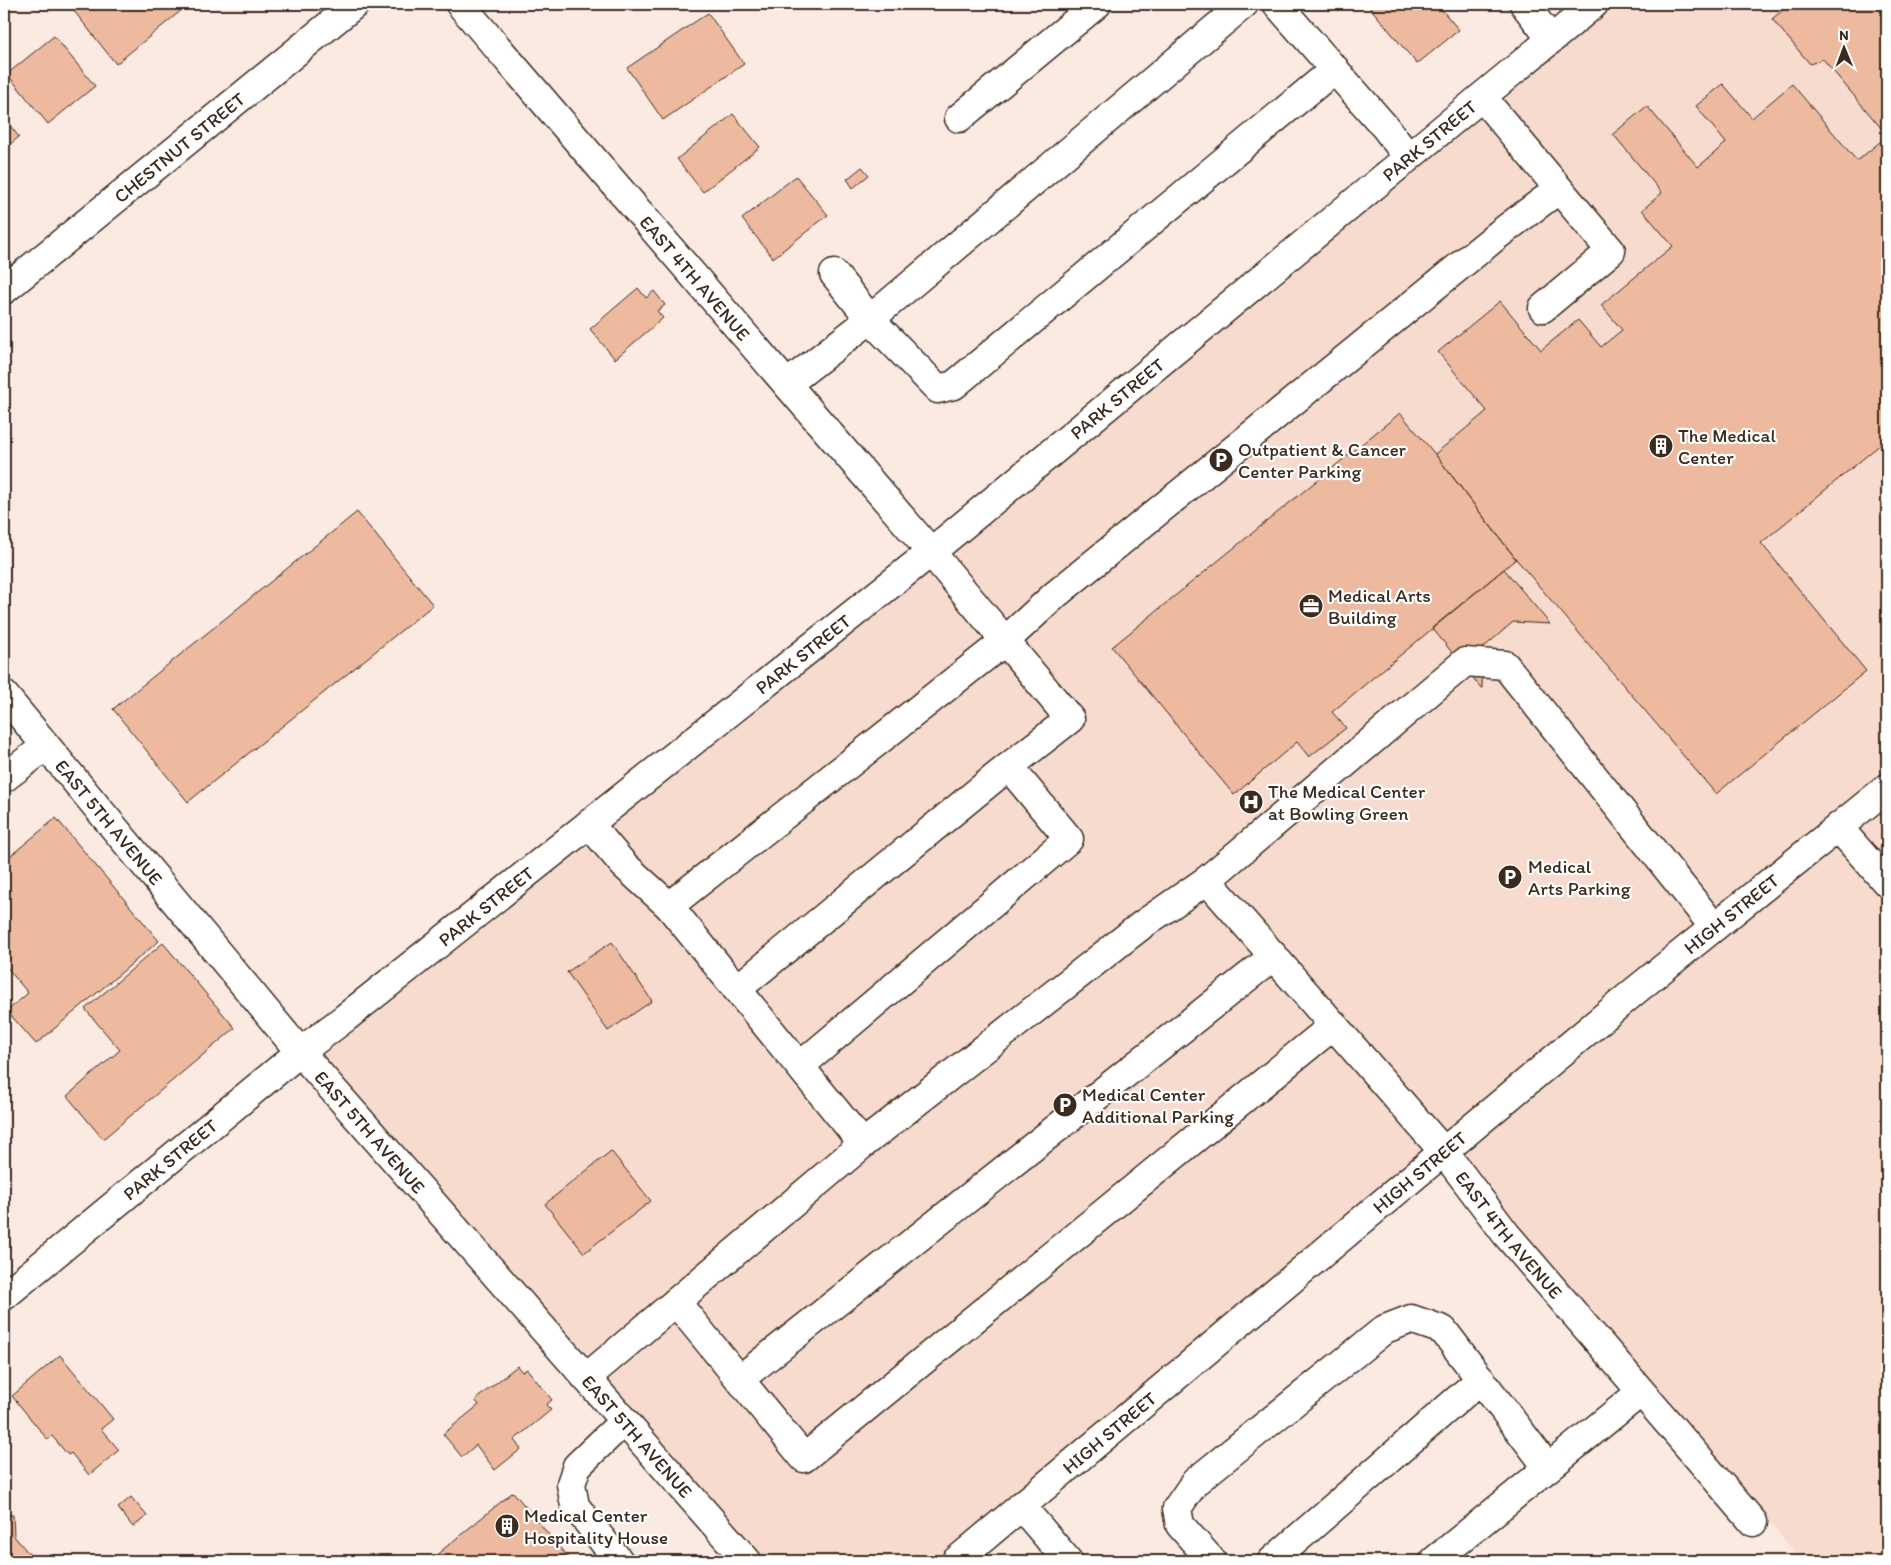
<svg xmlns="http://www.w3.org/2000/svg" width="1891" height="1565" font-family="Itim,sans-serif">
  <rect width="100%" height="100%" fill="#faeae2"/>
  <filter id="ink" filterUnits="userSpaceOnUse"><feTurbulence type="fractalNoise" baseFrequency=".02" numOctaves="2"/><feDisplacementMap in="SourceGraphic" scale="10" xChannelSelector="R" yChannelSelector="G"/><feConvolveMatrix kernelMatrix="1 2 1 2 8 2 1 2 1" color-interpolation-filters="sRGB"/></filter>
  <g filter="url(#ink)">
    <path fill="#f6dbce" d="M1599,4h288v1557h-84l-360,-409 -487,409h-209l-447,-509z"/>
    <path fill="#edb99f" stroke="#3b2a1e" d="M83,4h95l5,5 -67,55 -42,-53z
      M1367,4h70l22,26 -42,34z
      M1790,4h97v131l-64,-76 -13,5 -38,-45z
      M708,13l36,51 -81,56 -36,-52z
      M54,36l41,50 -47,38 -41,-50z
      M1723,84l29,34 40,-34 65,77 30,-25v303l-126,104 105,128 -150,123 -200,-235 -81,-105 52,-43 -49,-59 62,-51 41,49 37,-30 23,27 21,-17 -21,-25 72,-59 -31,-36 20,-17 -49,-59 34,-28 51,61 28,-24 -30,-37z
      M733,114l27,33 -57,45 -26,-33z
      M4,118l15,19 -15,12z
      M862,167l7,8 -16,13 -6,-9z
      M796,176l32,39 -55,43 -31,-39z
      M638,288l8,10 8,-7 11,14 -8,6 6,7 -48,41 -25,-30z
      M1400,413l35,41 81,105 -184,153 14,16 -37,29 -12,-15 -63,53 -122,-148z
      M357,512l76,93 -245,197 -75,-93z
      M1504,569l46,55 -37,-2 -30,26 -1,41 -50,-61z
      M56,818l103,123 -123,103 -29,-33 21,-18 -24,-29v-103z
      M612,942l40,59 -44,30 -41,-59z
      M163,943l72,85 -132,111 -36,-43 53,-46 -35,-41z
      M611,1151l40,50 -67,52 -39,-49z
      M60,1355l53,64 -12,10 18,21 -30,25 -18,-22 -3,2 -16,-19 -4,4 -36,-44z
      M517,1366l5,6 5,-3 25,31 -6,5 5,5 -37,30 7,9 -26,21 -19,-25 -14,12 -19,-23 36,-29 -4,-5z
      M513,1492l58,69h-142z
      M131,1497l16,19 -14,11 -15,-19z
      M4,1515h9l1,21 21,25h-31z"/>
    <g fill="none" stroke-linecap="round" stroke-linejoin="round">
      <defs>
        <g id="minor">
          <path id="s1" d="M460,4l471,548 139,167 -72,56 -261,214"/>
          <path d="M1277,4l108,123 23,30"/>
          <path d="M1524,4l27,35"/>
          <path d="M1482,97l129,154 -68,57"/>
          <path d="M959,118l138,-114"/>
          <path d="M834,274l36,45 68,70 16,-4 381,-316"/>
          <path id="s2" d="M4,290l351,-286"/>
          <path d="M787,384l76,-59 381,-321"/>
          <path id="s3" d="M4,695l296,357 447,509"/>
          <path d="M4,778l42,-32"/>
          <path d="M589,824l35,41 45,41"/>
          <path d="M1838,827l49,56"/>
          <path id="s4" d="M1207,880l237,272 62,82 247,288"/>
          <path d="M800,1066l269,-227 -60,-72"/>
          <path d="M863,1144l279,-219 65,-45 258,-218 40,3 209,262"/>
          <path id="s5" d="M4,1296l296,-244 45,-34 586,-466 663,-548"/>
          <path d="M676,1302l128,156 530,-433"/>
          <path d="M586,1378l277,-234 -194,-238 336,-265 50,-46 444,-361 60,-45"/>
          <path d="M740,1379l534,-423"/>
          <path d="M1021,1506l47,55"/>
          <path d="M619,1561l-44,-55 -4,-22 6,-18 47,-45"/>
          <path id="s6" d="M956,1561l679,-570 252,-203"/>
          <path d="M1212,1561l-32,-36 -3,-17 18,-26 190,-153 26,-10 32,11 105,138"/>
          <path d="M1272,1561l209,-182"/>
          <path d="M1434,1561l207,-169"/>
        </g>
      </defs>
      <use href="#minor" stroke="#3b2a1e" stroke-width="31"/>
      <use href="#minor" stroke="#fff" stroke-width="28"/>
    </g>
  </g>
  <defs>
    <symbol id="building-disc" viewBox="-11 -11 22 22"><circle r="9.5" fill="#3b2a1e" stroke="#fff"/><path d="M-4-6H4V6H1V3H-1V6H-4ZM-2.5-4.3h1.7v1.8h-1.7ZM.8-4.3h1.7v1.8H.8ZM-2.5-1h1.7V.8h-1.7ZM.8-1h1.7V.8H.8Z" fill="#fff"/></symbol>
    <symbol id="parking-disc" viewBox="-11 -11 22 22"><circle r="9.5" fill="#3b2a1e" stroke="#fff"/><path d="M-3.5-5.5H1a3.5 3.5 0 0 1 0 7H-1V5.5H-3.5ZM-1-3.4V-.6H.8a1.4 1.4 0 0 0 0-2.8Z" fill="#fff"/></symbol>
    <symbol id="office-disc" viewBox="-11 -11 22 22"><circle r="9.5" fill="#3b2a1e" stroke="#fff"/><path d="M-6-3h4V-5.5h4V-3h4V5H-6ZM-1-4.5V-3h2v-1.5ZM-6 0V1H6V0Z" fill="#fff"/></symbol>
    <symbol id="hospital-disc" viewBox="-11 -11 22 22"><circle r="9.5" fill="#3b2a1e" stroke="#fff"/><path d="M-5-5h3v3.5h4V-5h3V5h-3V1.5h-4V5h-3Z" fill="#fff"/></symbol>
  </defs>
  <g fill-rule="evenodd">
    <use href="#building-disc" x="1647" y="432" width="28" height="28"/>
    <use href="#parking-disc" x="1207" y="446" width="28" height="28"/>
    <use href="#office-disc" x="1297" y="592" width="28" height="28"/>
    <use href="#hospital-disc" x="1237" y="788" width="28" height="28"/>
    <use href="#parking-disc" x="1496" y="863" width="28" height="28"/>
    <use href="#parking-disc" x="1051" y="1091" width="28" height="28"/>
    <use href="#building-disc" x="493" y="1512" width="28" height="28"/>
  </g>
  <g text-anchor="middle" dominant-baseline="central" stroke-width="4.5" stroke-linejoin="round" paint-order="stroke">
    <g font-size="19" fill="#3b2a1e" stroke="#fff">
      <text stroke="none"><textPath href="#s5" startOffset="1835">PARK STREET</textPath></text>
      <text stroke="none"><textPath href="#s2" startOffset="226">CHESTNUT STREET</textPath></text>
      <text stroke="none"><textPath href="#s1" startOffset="361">EAST 4TH AVENUE</textPath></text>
      <text stroke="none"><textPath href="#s5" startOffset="1430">PARK STREET</textPath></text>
      <text stroke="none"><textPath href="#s5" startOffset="1025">PARK STREET</textPath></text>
      <text stroke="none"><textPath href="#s3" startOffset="165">EAST 5TH AVENUE</textPath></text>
      <text stroke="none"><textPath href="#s5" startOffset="620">PARK STREET</textPath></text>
      <text stroke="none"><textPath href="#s6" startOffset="1010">HIGH STREET</textPath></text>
      <text stroke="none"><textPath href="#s3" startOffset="570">EAST 5TH AVENUE</textPath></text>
      <text stroke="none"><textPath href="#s5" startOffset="215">PARK STREET</textPath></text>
      <text stroke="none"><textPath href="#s6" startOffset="605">HIGH STREET</textPath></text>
      <text stroke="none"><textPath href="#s4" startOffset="466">EAST 4TH AVENUE</textPath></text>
      <text stroke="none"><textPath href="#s6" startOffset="200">HIGH STREET</textPath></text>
      <text stroke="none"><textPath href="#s3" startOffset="975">EAST 5TH AVENUE</textPath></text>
    </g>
    <g font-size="19" fill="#3b2a1e" stroke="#fff" text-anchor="start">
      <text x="1678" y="435">The Medical<tspan x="1678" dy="22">Center</tspan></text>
      <text x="1238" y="449">Outpatient &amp; Cancer<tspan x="1238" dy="22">Center Parking</tspan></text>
      <text x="1328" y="595">Medical Arts<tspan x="1328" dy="22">Building</tspan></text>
      <text x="1268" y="791">The Medical Center<tspan x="1268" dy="22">at Bowling Green</tspan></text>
      <text x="1528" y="866">Medical<tspan x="1528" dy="22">Arts Parking</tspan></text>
      <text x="1082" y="1094">Medical Center<tspan x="1082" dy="22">Additional Parking</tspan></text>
      <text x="524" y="1515">Medical Center<tspan x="524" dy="22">Hospitality House</tspan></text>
    </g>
  </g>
  <rect width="1891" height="1565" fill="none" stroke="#fff" stroke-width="20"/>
  <rect x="10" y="10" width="1871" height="1545" fill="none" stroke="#3b2a1e" stroke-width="2" filter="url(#ink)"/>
  <g transform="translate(1844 48) rotate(359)" stroke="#ffffff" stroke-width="4" paint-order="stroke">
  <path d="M0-4L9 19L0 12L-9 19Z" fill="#3b2a1e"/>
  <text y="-8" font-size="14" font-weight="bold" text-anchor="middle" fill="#3b2a1e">N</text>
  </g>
</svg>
